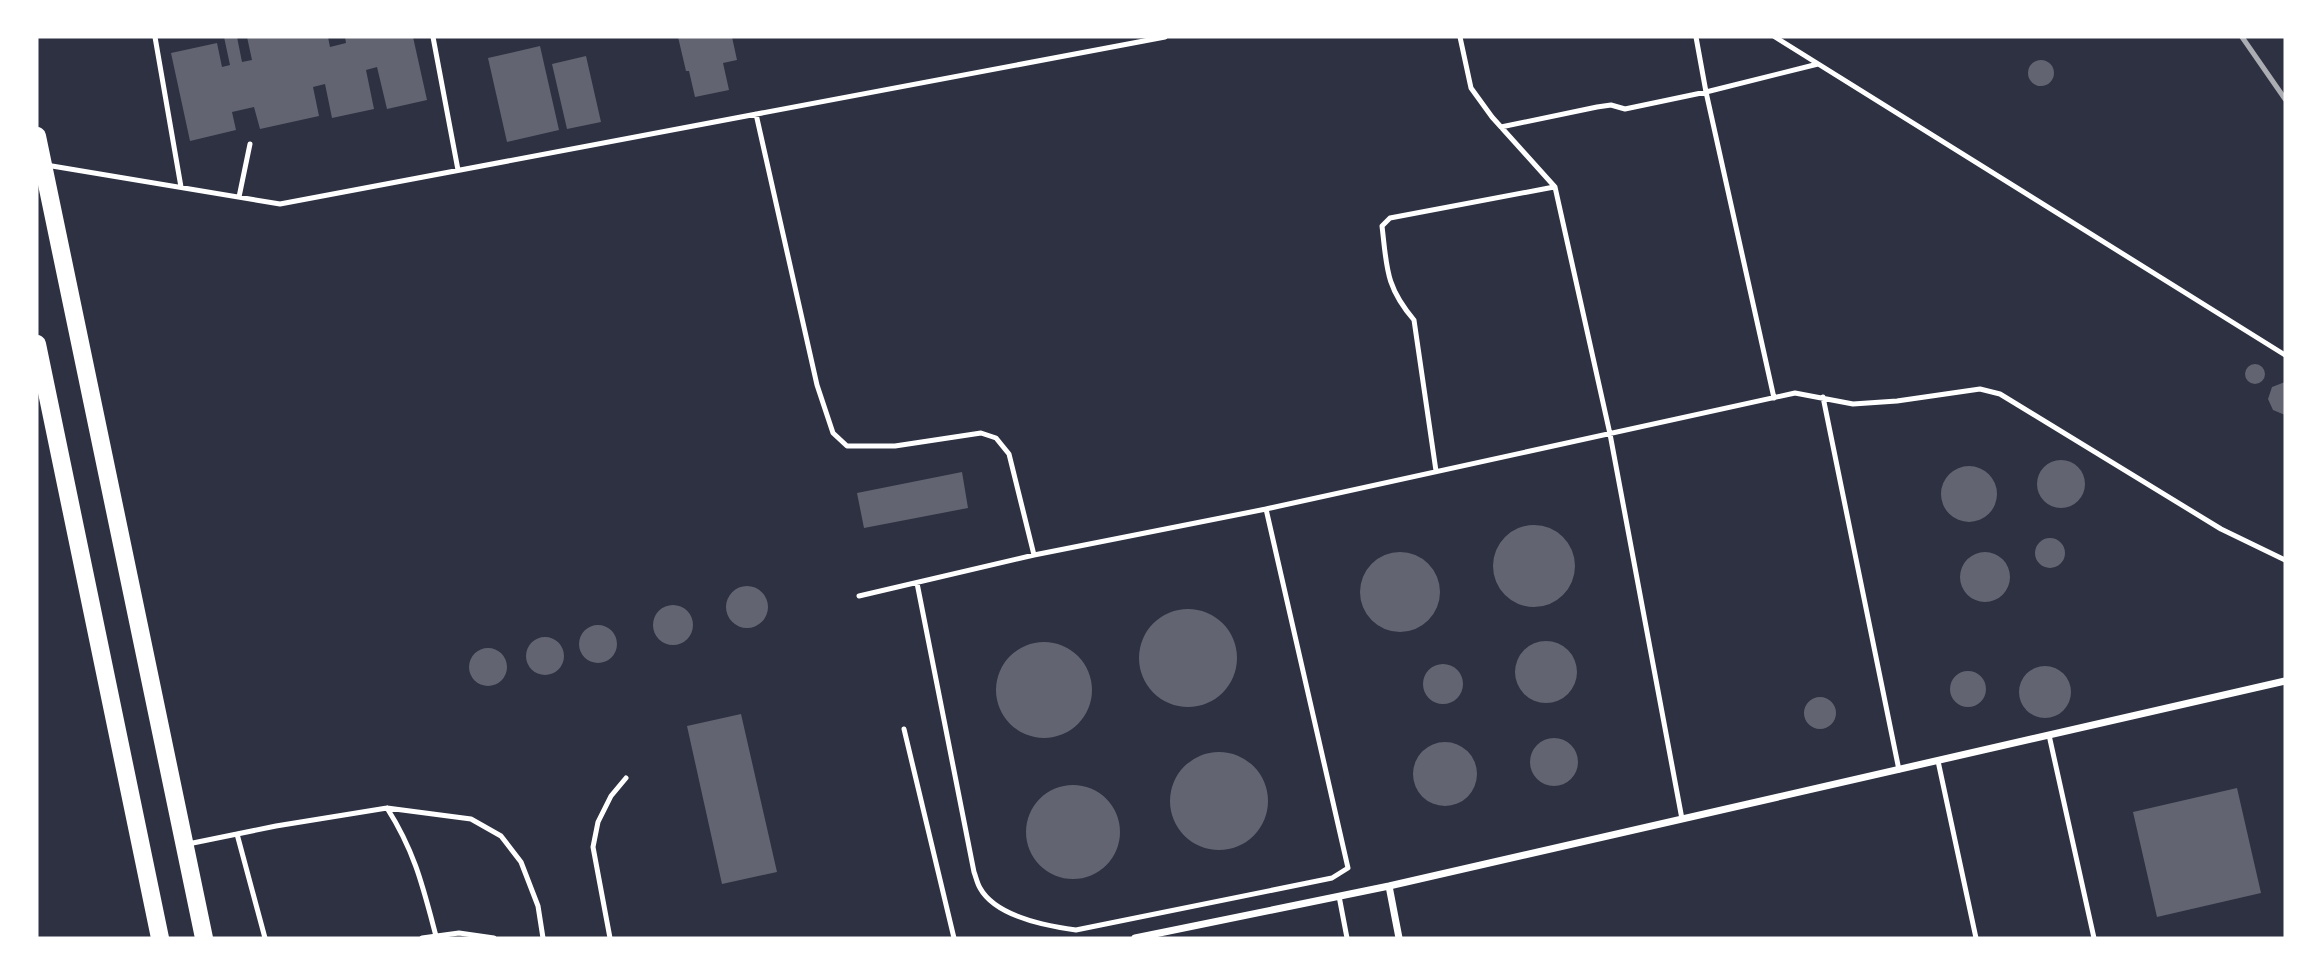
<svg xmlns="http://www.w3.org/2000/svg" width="2322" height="975" font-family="'Asap Condensed',sans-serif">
  <rect width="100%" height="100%" fill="#2d3142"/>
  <path fill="#626471" d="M224,37h13l5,25 10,-2 -5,-23h81l2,10 16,-4 -1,-6h68l14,63 -40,9 -10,-42 -11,3 8,39 -42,9 -7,-34 -12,3 6,29 -59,13 -6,-22 -22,5 4,18 -46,11 -19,-88 46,-10 5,24 8,-2z
    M678,37h54l5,23 -14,3 6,27 -34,7 -6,-26h-3z
    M540,46l19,84 -52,12 -19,-84z
    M586,56l15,66 -34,7 -15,-65z
    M2028 73a13 13 0 1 1 26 0a13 13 0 1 1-26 0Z
    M2245 374a10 10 0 1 1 20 0a10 10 0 1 1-20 0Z
    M2285,382v33l-12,-5 -5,-11 4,-12z
    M2037 484a24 24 0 1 1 48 0a24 24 0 1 1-48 0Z
    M1941 494a28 28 0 1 1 56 0a28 28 0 1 1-56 0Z
    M962,472l6,36 -104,20 -7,-35z
    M1493 566a41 41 0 1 1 82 0a41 41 0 1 1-82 0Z
    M2035 553a15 15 0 1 1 30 0a15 15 0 1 1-30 0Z
    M1960 577a25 25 0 1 1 50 0a25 25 0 1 1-50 0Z
    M1360 592a40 40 0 1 1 80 0a40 40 0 1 1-80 0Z
    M726 607a21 21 0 1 1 42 0a21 21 0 1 1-42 0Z
    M653 625a20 20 0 1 1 40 0a20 20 0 1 1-40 0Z
    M1139 658a49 49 0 1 1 98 0a49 49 0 1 1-98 0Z
    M579 644a19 19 0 1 1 38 0a19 19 0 1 1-38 0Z
    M526 656a19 19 0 1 1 38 0a19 19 0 1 1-38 0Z
    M1515 672a31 31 0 1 1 62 0a31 31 0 1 1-62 0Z
    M996 690a48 48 0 1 1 96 0a48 48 0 1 1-96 0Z
    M469 667a19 19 0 1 1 38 0a19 19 0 1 1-38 0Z
    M1423 684a20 20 0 1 1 40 0a20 20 0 1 1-40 0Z
    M2019 692a26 26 0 1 1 52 0a26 26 0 1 1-52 0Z
    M1950 689a18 18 0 1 1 36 0a18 18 0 1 1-36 0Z
    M1804 713a16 16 0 1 1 32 0a16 16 0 1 1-32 0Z
    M741,714l36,158 -55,12 -35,-158z
    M1530 762a24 24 0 1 1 48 0a24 24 0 1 1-48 0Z
    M1413 774a32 32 0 1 1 64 0a32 32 0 1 1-64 0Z
    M1170 801a49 49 0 1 1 98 0a49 49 0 1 1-98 0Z
    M1026 832a47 47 0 1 1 94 0a47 47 0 1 1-94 0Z
    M2237,788l24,105 -104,24 -24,-105z"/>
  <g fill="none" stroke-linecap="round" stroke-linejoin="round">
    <path stroke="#fff" stroke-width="5" d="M155,37l26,150
      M433,37l25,133
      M1460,37l11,51 21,29 63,70 55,247 72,385
      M1696,37l10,55 112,-28
      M1775,37l510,318
      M756,114l61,271 16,48 14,13h48l86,-13 15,5 13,16 25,101 232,-46 82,359 -16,10 -256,52c-30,-4 -80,-13 -96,-42 -3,-5 -4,-11 -6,-16l-57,-289
      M1501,127l96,-20 14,-2 14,4 81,-17 68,306
      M46,165l234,39 885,-167
      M239,197l11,-53
      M1823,397l76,373
      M1436,471l-22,-151c-29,-34 -27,-53 -32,-94l8,-8 164,-31
      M1266,509l529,-116 58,11 44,-3 83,-12 20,5 221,135 64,31
      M859,596l175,-41
      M904,729l50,209
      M2049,735l45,203
      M1938,761l38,177
      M387,808c28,44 36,79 49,128
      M237,834l28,104
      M188,844l88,-18 111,-18 84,11 30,17 20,26 17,44 5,32
      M1339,896l8,42
      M422,938l37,-5 35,5
      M610,938l-17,-91 5,-25 13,-26 15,-18"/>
    <path stroke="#fff" stroke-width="7" d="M1389,886l10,52
      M1135,938l254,-52 896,-205"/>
    <path stroke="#fff" stroke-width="18" d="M37,136l167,802
      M37,344l123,594"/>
    <path stroke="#abadb3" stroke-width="5" d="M2242,37l43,62"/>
  </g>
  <rect width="2322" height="975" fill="none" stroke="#ffffff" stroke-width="77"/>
</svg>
